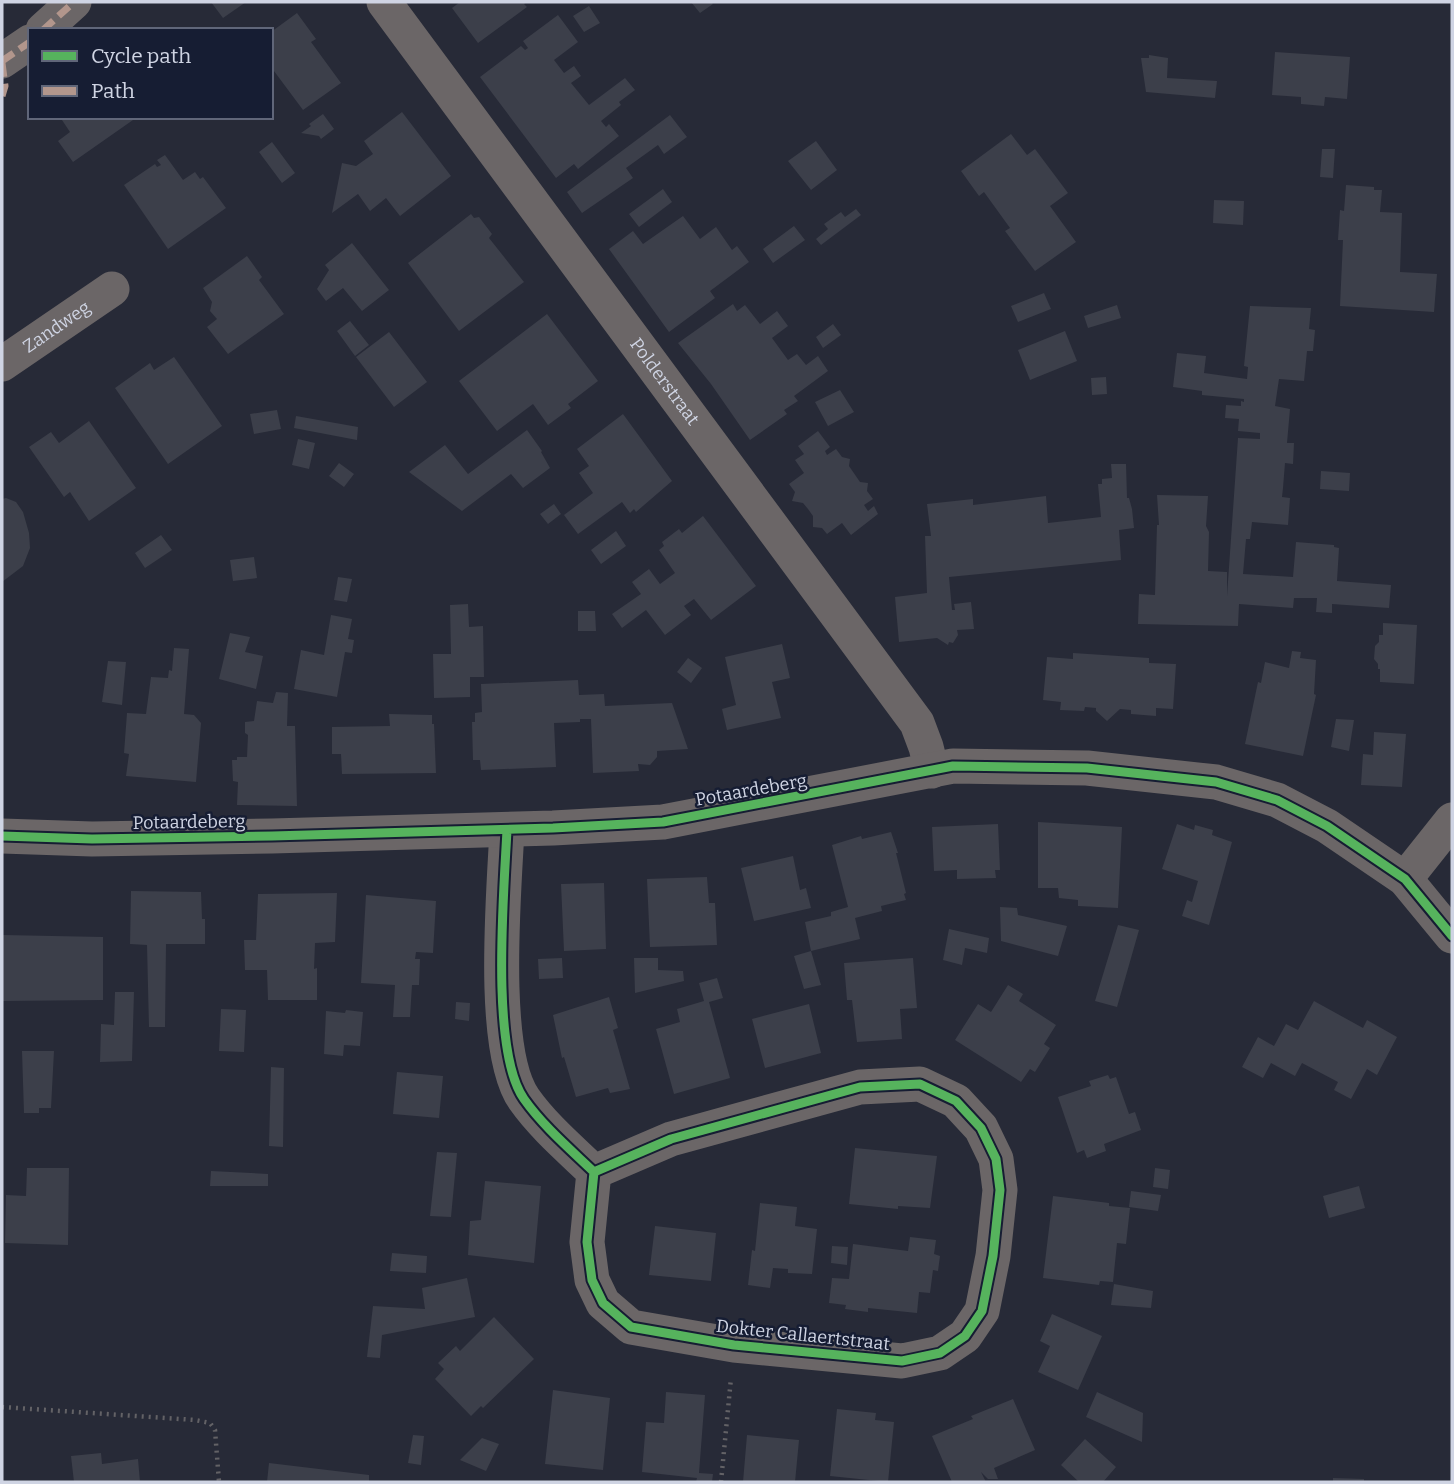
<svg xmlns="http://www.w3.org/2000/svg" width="1454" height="1484" font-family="Bitter,serif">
  <rect width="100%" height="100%" fill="#272a37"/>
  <path fill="#3c3f4a" d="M211,2h35l-23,16z
    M460,2h67l-3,2 3,3 -49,36 -26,-35z
    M691,2h20l2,2 -13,9z
    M589,6l11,17 -16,9 -11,-16z
    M297,13l19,26 -5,3 30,41 -38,27 -32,-43v-35z
    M558,15l20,27 -24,18 10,13 10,-7 7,10 -10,7 18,22 36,-27 10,12 -16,12 2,3 -20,16 5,6 3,-3 10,12 -41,33 -4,-5 -18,14 -76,-101 41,-31 4,4 3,-2 -5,-7z
    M1275,52l75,5 -3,42 -22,-2 -1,9 -23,-2v-7l-29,-2z
    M1149,55l19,3 -1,20 50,3 -2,17 -69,-6 -5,-34h8z
    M402,112l49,64 -51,40 -14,-18 -16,13 -12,-17 -26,19 10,-50 14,3 17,-12 -9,-13z
    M323,114l11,15 -13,10 -2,-3 -18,-3 10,-7 -2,-2z
    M670,115l17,22 -23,17 -6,-9 -32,23 7,10 -51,35 -15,-21z
    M60,117h71l2,3 -60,42 -15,-21 12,-9z
    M1011,134l16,21 8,-6 33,44 -18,13 26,36 -41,29 -30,-40 5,-3 -26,-36 -5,4 -18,-25z
    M816,141l21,29 -26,20 -23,-29z
    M272,142l23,31 -13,10 -23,-31z
    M1322,149h13l-2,29 -13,-1z
    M165,155l18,25 12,-8 5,7 3,-2 23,31 -58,41 -44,-64 31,-21 2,3 4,-2 -4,-5z
    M1346,185l28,2v3h8l-2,22 22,1 -2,59 37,2 -3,38 -94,-6 3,-66h-5l2,-30 4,1z
    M663,189l9,13 -33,25 -10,-13z
    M1214,200l30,1 -1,24 -30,-2z
    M856,209l5,6 -40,30 -5,-6 12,-10 -4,-5 17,-12 4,5z
    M471,214l3,4 5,-1 13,17 -3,4 35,44 -65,49 -51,-68z
    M683,216l17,23 16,-12 16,23 5,-4 12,16 -39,29 5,7 -46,34 -60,-83 24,-18 10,13z
    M794,226l11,14 -32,23 -10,-14z
    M352,243l37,47 -27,21 -19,-23 -17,13 -9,-12 12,-19 -4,-5z
    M247,256l15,21 -3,3 25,34 -56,40 -21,-27 10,-8 -7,-8 2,-9 -9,-14z
    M1044,293l7,16 -33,13 -7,-16z
    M733,304l4,7 8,-6 15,19 17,-13 11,15 -16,12 16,22 9,-6 9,11 12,-9 10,15 -34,25 4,5 -14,9 3,4 -37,26 -39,-56 -33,-41z
    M1117,305l4,13 -33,10 -4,-12z
    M1250,306l61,2 -2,21 6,1 -2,21h-6l-3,30 -25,-2 -4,27 15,3 -3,34h7l-1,21 -8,-1 -2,25 -1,9 8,1 -2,27 -36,-3 -2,17h-4l-3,35 50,3 3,-35 38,3v2l5,1 -2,33 54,4 -2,23 -57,-4v9l-16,-1 1,-14h-23l-1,10 -54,-4 -1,22 -100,-2 1,-30 16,1 2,-70h2l-2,-30 51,1 -2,30 3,6 -1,39 19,1v24l11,-158 22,1v-6l-22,-2 1,-12 -14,-1 1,-13 15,1v-5l3,1v-3l-42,-4v-4l-29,-4 4,-34 29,3 -2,17 43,6 1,-12 -4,-1z
    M547,314l51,67 -30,23 3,4 -23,17 -15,-21 -36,27 -38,-50z
    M350,321l19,24 -14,11 -18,-25z
    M833,324l8,11 -18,13 -7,-11z
    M1065,331l12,30 -47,19 -12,-30z
    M389,332l38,50 -33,25 -38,-50z
    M174,357l48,69 -54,38 -53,-76 35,-25 4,7z
    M1106,377l1,17 -15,1 -1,-17z
    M840,390l14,22 -26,14 -13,-24z
    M277,410l4,19 -27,5 -4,-20z
    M623,414l49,67 -36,31 -2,-3 -4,4 -8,-11 -44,32 -14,-19 29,-22 -14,-20 10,-7 -12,-17z
    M296,416l62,11 -1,13 -63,-12z
    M89,421l47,67 -47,33 -19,-29 -6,5 -35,-50 22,-15 8,11z
    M527,430l15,21 -1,1 9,16 -27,20 -12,-14 -49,37 -53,-39 36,-27 23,29z
    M818,431l12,16 -5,4 2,4 9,-6 6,8 8,2 -1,7 11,16 8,1 -1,8 6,8 -9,6 4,6 6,-5 4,8 -27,21 -9,-12 -15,11 -5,-6 -9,-1v-11l-5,-7 -5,-6 -11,-2 3,-9 -6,-8 15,-11 -9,-13 9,-6 -6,-8z
    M298,439l17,4 -6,26 -17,-4z
    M339,463l15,11 -10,13 -15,-11z
    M1111,464h15l1,34h2l3,11 2,19 -15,2 2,30 -172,17 3,33h3l-1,-6 17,-2 3,27 -17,1 1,5 -5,8 -4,-1 -1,3 -11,-7 -38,4 -4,-45 32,-4 -2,-57h6l-4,-32 46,-5v6l73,-9 2,27 53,-6 -3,-33h4v-5l10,-1z
    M1321,471l29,2 -1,18 -29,-2z
    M6,498l10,4 7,10 6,21 1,15 -7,18 -21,16v-83z
    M554,504l7,10 -13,10 -8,-10z
    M703,516l53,70 -45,34 -17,-21 -10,7 7,9 -26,20 -19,-25 -24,18 -10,-14 29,-20 -9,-12 17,-13 11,15 15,-11 -16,-23 5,-4 -2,-4 17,-13 3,4z
    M616,531l10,15 -25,18 -10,-14z
    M161,535l11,15 -27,18 -10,-15z
    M254,557l3,21 -24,3 -3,-21z
    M338,577l14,2 -5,23 -13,-2z
    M468,604l1,23 14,-1 1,51h-14v20l-36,1 -1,-44h18l-1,-49z
    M578,611h17l1,20h-18z
    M331,615l21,4 -4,20 6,1 -2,13 -7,-1 -8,45 -43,-8 7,-39 23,5z
    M1383,623l34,2 -3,59 -34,-2v-13h-2v-5l-4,-5 1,-13 4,-4v-7h4z
    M230,633l20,4 -5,15 18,4 -7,33 -37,-10z
    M782,644l8,34 -18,4 9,36 -54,12 -5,-21 14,-4 -11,-48z
    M174,648l15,1 -5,65 10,1 7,8 -5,59 -70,-6 3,-22 -5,-1 3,-40 19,1 5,-37 17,1 1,-8 3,1z
    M1292,651l9,1 -1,6 16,2 -2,34 2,1 -13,61 -58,-12 13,-62 3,1 4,-21 24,6z
    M1073,653l76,5v5l27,1 -3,45 -17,-1v8l-25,-2v-4l-11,-1 -13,12 -11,-10v-3l-11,-1 -1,4 -24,-1 1,-8 -18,-2 4,-43 26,2z
    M688,658l14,10 -11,15 -14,-11z
    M108,661l18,1 -4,43 -20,-3z
    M578,680l1,15 25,-1 1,12 67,-3 16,46 -31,2v6l-7,8 -12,-1 1,7 -46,2 -2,-54h-11v3l-26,1 2,44 -75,3 -1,-10h-7l-1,-38h3v-9l7,-1 -1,-28z
    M276,692l12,1 -1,33h8l2,80 -60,-1 1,-23 -5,-1 -1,-21h5v-3h10l1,-22 -3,-2v-11l9,-1 3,-20 16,2z
    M389,714l43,1v9h2l2,49 -94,1 -1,-20h-9v-27l58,-1z
    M1336,719l18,1 -5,31 -18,-4z
    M1374,732l32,2 -4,53 -41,-2 2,-31 10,1z
    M1038,822l84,5 -4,81 -40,-2v-6l-19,-2 -1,-10h-20z
    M998,824l2,46h-5l1,8 -39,1v-9l-23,1 -2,-44z
    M1177,824l17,6 1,-5 18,5 -1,5 20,7 -23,83 -27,-9 5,-16 5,2 6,-21 -36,-12z
    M891,832l7,21h-2l10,40 -2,1 2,6 -25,6 1,5 -27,7 5,21 -49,12 -6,-29 26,-6v-4l17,-5 -16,-62 29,-9 1,3z
    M793,856l7,34 6,-2 5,20 -57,13 -13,-53z
    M707,877l2,26h6l2,42 -67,2 -3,-68z
    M604,883l2,66 -42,2 -3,-67z
    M131,891l70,1 1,27h3v25h-39l-1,83h-16l-2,-82 -17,-1z
    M337,893l-2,49 -20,1 -1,26 3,-1v32h-49l-1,-30h-22l-1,-30h12l2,-46z
    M366,895l70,6 -3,52 -17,-1 -1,7h5l-1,26h-7l-2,32h-17l2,-32 -34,-2z
    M1000,907l17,1 1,7 49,11 -9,30 -57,-15z
    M1118,925l21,5 -22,77 -22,-6z
    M949,929l40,9 -2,15 -22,-5 -3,17 -19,-5z
    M3,935l100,2v63l-101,1z
    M811,951l10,34 -17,4 -10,-33z
    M562,958l1,20 -24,1 -1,-20z
    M634,958h24v12l25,1 1,10 -49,12z
    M913,958l4,50 -17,1 2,30 -45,3 -5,-42h-5l-3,-37z
    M717,978l6,20 -14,4 21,76 -56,16 -18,-65 24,-7 -3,-13 27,-8 -5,-18z
    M1008,985l15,9 -4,7 37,24 -12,19 6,4 -15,24 -5,-3 -9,13 -66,-42 23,-36 13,8z
    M115,992h19l-2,69 -32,1 1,-38 13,1z
    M609,997l9,31 -5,2 17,59 -20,4 -2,-5 -32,9 -12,-40 -2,1 -9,-43z
    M1314,1001l49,27 4,-8 30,17 -20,38 -10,-6 -16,30 -17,-9 4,-8 -36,-19 -7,13 -24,-13 -8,15 -21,-11 16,-30 16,9 12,-22 12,6z
    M456,1002l14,1 -1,18 -14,-2z
    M809,1004l12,49 -56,15 -13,-49z
    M221,1009l25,1 -2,42 -25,-1z
    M346,1010l17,2 -3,34 -16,-1 -1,11 -19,-2 2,-43 19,2z
    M22,1051h32l-3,57h-12v5h-15z
    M271,1067l13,1 -1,79 -14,-1z
    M397,1072l46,4 -4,42 -46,-4z
    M1108,1075l2,4 6,-2 13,37 6,-2 6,18 -37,14 2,7 -19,7 -3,-8 -7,3 -19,-56 33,-11 -2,-5z
    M855,1148l82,8 -7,52 -32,-2v3l-49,-5z
    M437,1152l20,1 -6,64 -21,-1z
    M27,1168h42l-1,77 -63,-2 1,-48 20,1z
    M1155,1168l15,2 -2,19 -15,-2z
    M211,1171l57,3v12h-58z
    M485,1181l56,5 -7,77 -66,-8 2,-34 11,-1z
    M1359,1186l6,22 -36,10 -6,-22z
    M1131,1191l30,4 -3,16 -29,-4z
    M1053,1196l56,7v3l21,2 -4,36 -9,-1 -4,39 -13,-1 -1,4 -56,-7z
    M760,1203l37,4 -2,19 22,3 -5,45 -24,-1v-4l-15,-1 -3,20 -22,-3 4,-35 3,1z
    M655,1226l61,7 -5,48 -62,-6z
    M910,1237l26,3 -2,14 6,2 -2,15 -5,-1 -3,23 -11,-1 -2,21 -49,-5v4l-23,-3 1,-4 -17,-2 3,-25 17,1 4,-35 55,7z
    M832,1246l16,1 -1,18 -16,-2z
    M392,1253l35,3 -1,17 -36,-2z
    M467,1278l8,39 -93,18 -2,23 -13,-1 6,-51 52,3 -3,-21z
    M1114,1284l39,7 -2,17 -40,-3z
    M1052,1314l50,22 -24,54 -40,-18 12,-26 -10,-5z
    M494,1317l40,42 -51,49 -2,-2 -10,10 -36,-37 9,-10 -6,-6 18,-17 4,5z
    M553,1390l57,8 -7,72 -58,-6z
    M666,1392l39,3 -6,78 14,1 -1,8h-16l1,-4 -55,-6 4,-50 18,1z
    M1097,1392l46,21 -1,29 -56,-25z
    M1013,1399l22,51 -41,18 4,11h-10l-7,-7 5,10h-34l-20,-46 41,-17 -2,-3z
    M837,1409l39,4 -1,7 19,2 -6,60 -58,-6z
    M413,1435l11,1 -3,29 -13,-2z
    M747,1435l52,5 -4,42h-52z
    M482,1438l17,6 -13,27 -26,-11z
    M1085,1439l31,28 -13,15h-24l-18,-17z
    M101,1453l1,11 36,-5 2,23h-66l-3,-26z
    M269,1463l100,12v7h-102z
    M1333,1478l31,1v3h-31z"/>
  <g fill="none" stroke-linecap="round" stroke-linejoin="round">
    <path stroke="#636266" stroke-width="4.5" stroke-dasharray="2 5" stroke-linecap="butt" d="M2,1407l193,13 15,3 5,7 4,52
      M721,1482l10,-104"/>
    <g stroke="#6b6667" stroke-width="35">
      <path id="s1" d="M384,2l533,721 9,24 6,24"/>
      <path d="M43,30l31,-28"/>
      <path d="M2,61l28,-19"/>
      <path id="s2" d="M2,364l110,-75"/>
      <path d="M507,830c-3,61 -17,221 17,269 19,27 46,50 70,73l-7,70 5,38 11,23 28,24 103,18 168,16 38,-8 25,-17 17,-25 11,-55 7,-66 -4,-31 -15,-31 -25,-27 -36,-17 -60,3 -189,52 -77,33"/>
      <path d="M2,836l90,3 180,-3 281,-8 110,-6 290,-56 134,2 129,14 61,18 50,26 78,53 47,57"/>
      <path d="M1405,879l47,-59"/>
    </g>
    <path stroke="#b2968c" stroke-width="7" stroke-dasharray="14 7" stroke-linecap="butt" d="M43,30l31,-28
      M2,61l28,-19
      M2,63l3,23 -3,10"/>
    <defs>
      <path id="cycleway" d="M507,830c-3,61 -17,221 17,269 19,27 46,50 70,73l-7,70 5,38 11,23 28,24 103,18 168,16 38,-8 25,-17 17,-25 11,-55 7,-66 -4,-31 -15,-31 -25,-27 -36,-17 -60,3 -189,52 -77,33
        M2,836l90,3 180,-3 281,-8 110,-6 290,-56 134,2 129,14 61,18 50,26 78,53 47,57"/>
    </defs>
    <use href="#cycleway" stroke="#161d33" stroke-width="13"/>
    <use href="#cycleway" stroke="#56b35d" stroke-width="9"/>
  </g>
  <g text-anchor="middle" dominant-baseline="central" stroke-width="5" stroke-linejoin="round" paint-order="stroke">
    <g font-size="18" fill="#cfd4e3" stroke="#161d33">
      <text stroke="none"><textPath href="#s2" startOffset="66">Zandweg</textPath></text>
      <text stroke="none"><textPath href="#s1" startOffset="472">Polderstraat</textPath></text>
      <text transform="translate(751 790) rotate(-10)">Potaardeberg</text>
      <text transform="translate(189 822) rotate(-1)">Potaardeberg</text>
      <text transform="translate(803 1335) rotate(6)">Dokter Callaertstraat</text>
    </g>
  </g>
  <rect width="1454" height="1484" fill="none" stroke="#cfd4e3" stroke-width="7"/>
  <rect x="28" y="28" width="245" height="91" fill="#161d33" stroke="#606679" stroke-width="2"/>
  <rect x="42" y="51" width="35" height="10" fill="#56b35d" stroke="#606679" stroke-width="2"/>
  <text x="91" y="63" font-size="21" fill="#cfd4e3">Cycle path</text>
  <rect x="42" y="86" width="35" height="10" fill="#b2968c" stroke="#606679" stroke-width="2"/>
  <text x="91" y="98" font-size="21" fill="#cfd4e3">Path</text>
</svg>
